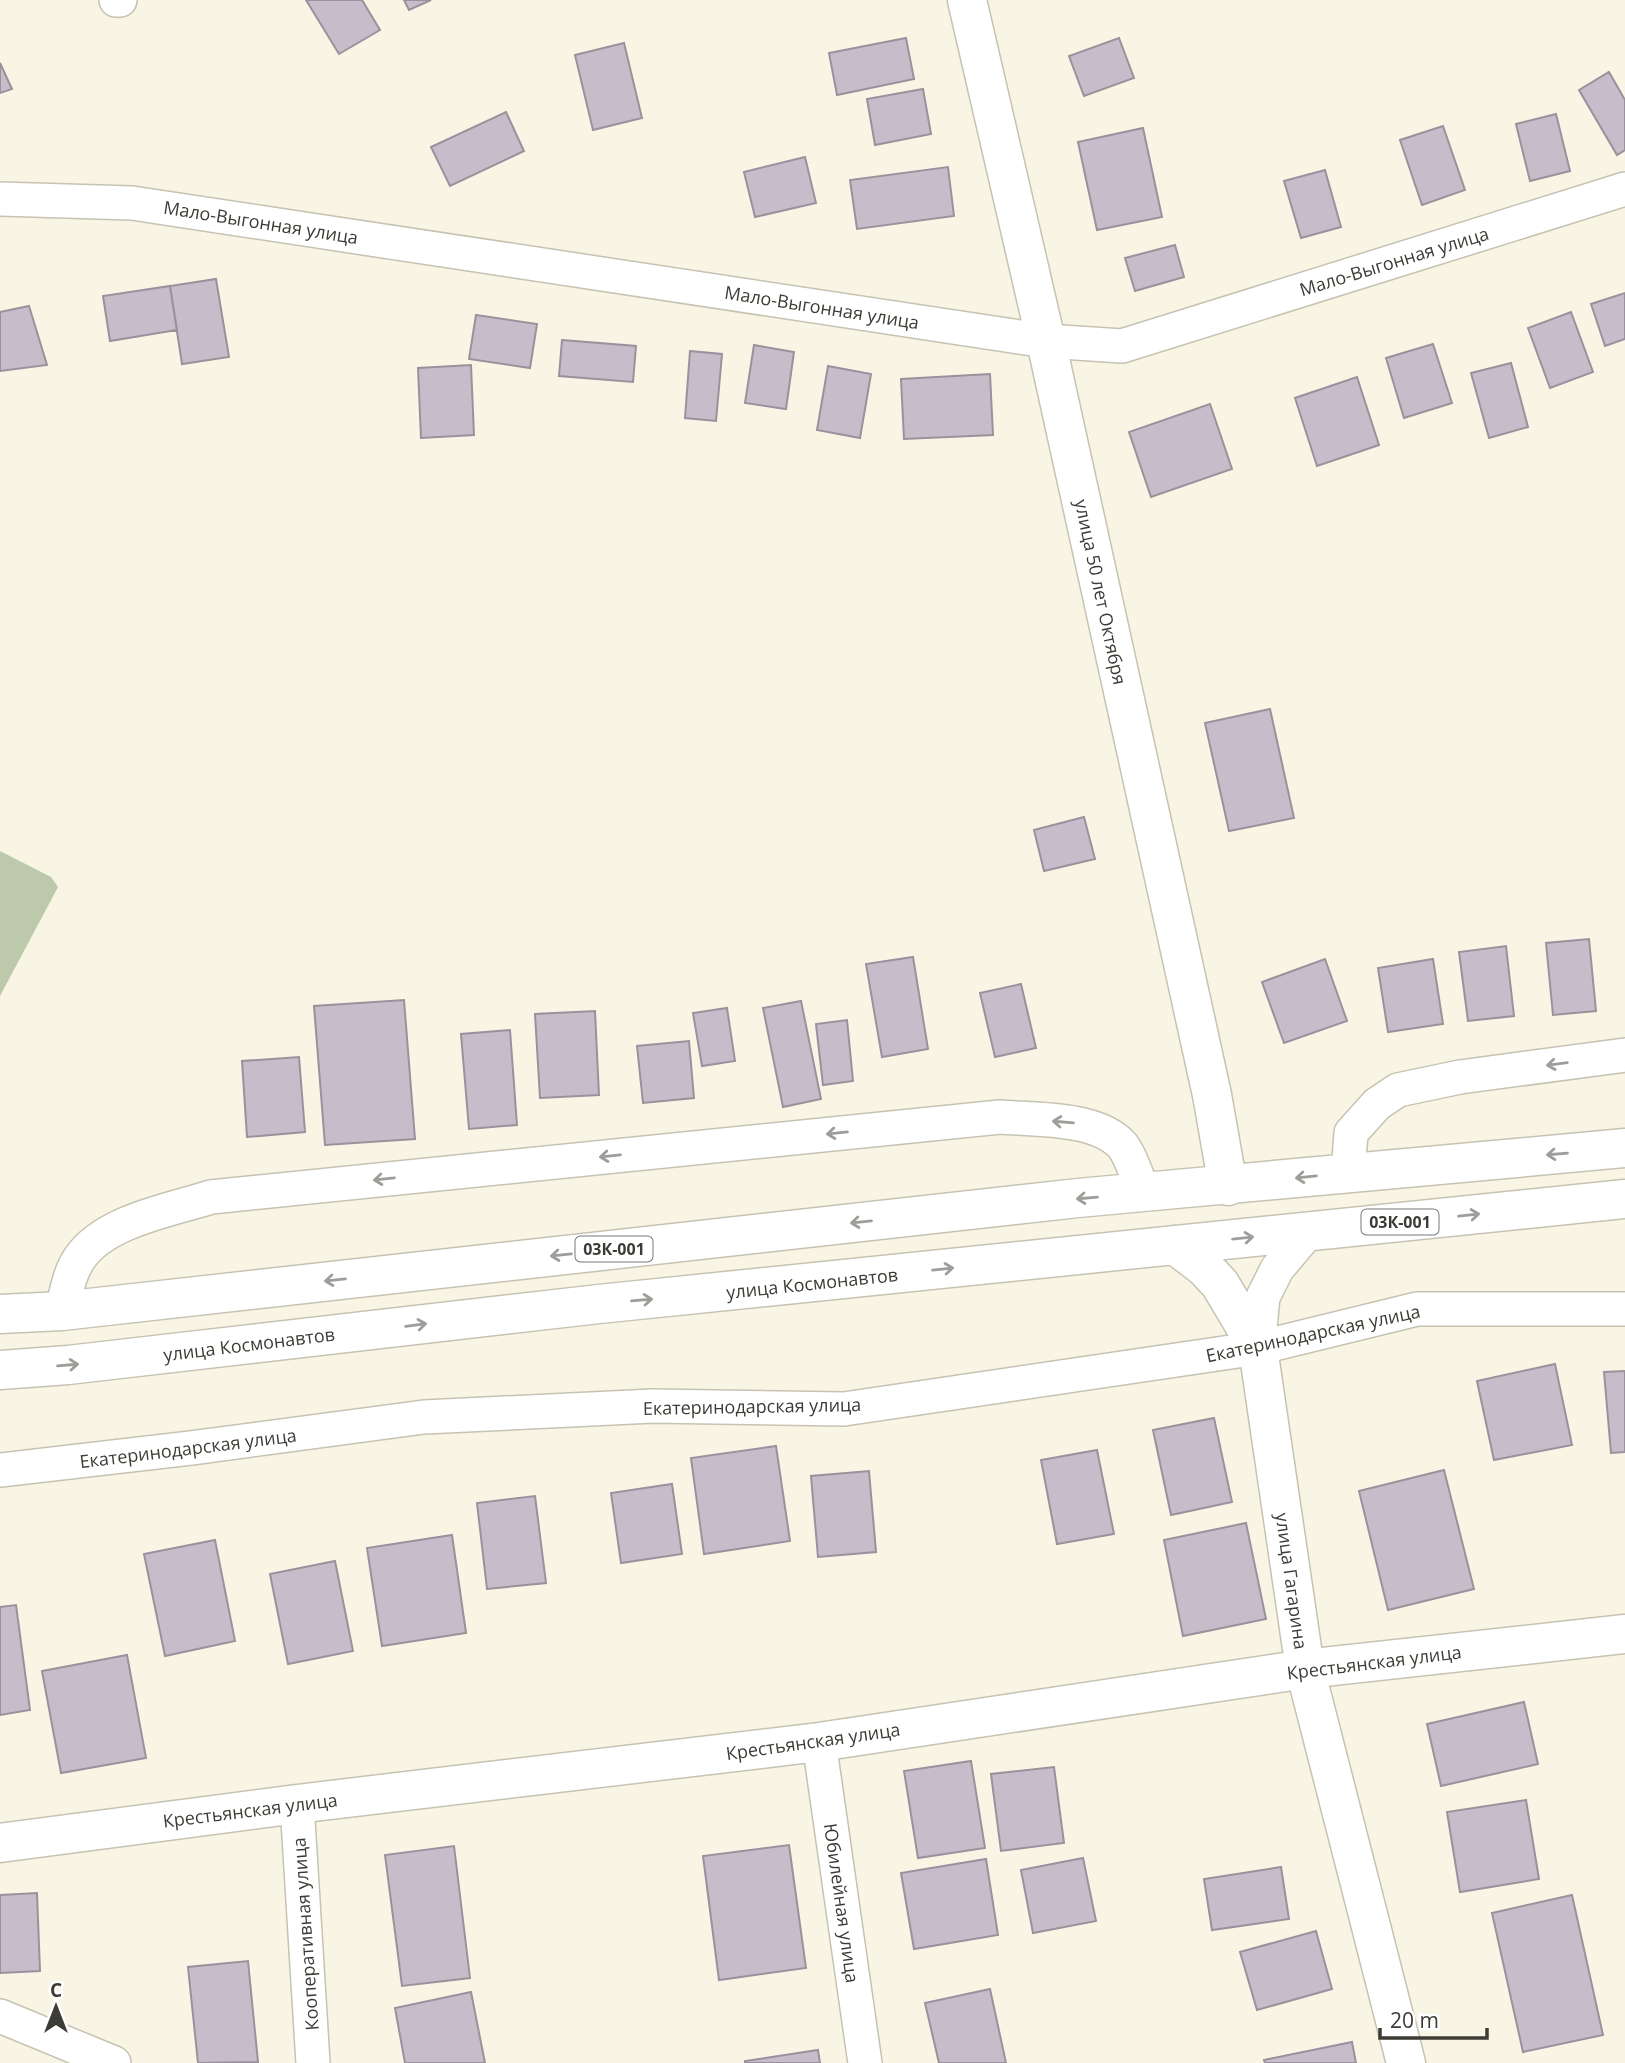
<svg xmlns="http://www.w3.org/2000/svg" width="1625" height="2063" font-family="'Open Sans',sans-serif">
  <rect width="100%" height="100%" fill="#f8f5e5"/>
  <path fill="#bdc9ab" d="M0,851l51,26 7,10 -58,109z"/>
  <path fill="#c7bdca" stroke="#9b919d" stroke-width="2" d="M306,0h56l18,30 -41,24z
    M404,0h27l-22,10z
    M906,38l8,41 -77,16 -8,-42z
    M1119,38l15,40 -50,18 -15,-40z
    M624,43l18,75 -49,12 -18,-75z
    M0,63l12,26 -12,4z
    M1609,72l16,28v50l-8,5 -38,-65z
    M923,89l8,45 -56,11 -8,-46z
    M506,112l18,39 -74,35 -19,-39z
    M1556,114l14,57 -40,10 -14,-57z
    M1443,126l22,64 -43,15 -22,-65z
    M1143,128l19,89 -65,13 -19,-88z
    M805,157l11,46 -61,14 -11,-45z
    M948,167l6,49 -97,13 -7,-49z
    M1325,170l16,57 -40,11 -17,-57z
    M1175,245l9,32 -49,14 -10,-33z
    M216,279l13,78 -47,7 -12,-78z
    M170,286l7,44 -67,11 -7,-45z
    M1625,293v46l-20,7 -14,-42z
    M29,306l18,59 -47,6v-59z
    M1571,312l22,60 -43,16 -22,-60z
    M476,315l61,9 -7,44 -61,-9z
    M562,340l74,6 -3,36 -74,-6z
    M1433,344l19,59 -48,15 -18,-60z
    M754,345l40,7 -8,57 -41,-6z
    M690,351l32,3 -6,67 -31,-3z
    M1511,363l17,64 -39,11 -18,-65z
    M471,365l3,70 -53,3 -3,-70z
    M828,366l43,8 -11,64 -43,-8z
    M990,374l3,61 -89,4 -3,-60z
    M1357,377l22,68 -62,21 -22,-68z
    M1210,404l22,65 -81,28 -22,-65z
    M1270,709l24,109 -65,13 -24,-108z
    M1084,817l11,42 -51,12 -10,-41z
    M1589,939l7,72 -43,4 -7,-72z
    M1506,946l8,70 -46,5 -9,-69z
    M913,957l15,92 -46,8 -16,-93z
    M1325,959l22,62 -63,22 -22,-61z
    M1433,959l10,65 -55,8 -10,-64z
    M1021,984l15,64 -41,9 -15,-64z
    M404,1000l11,139 -90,6 -11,-139z
    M801,1001l20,98 -38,8 -20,-99z
    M727,1008l8,53 -33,5 -9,-53z
    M595,1011l4,84 -59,3 -5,-84z
    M847,1020l6,61 -30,4 -7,-61z
    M510,1030l7,95 -48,4 -8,-95z
    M689,1041l5,57 -51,5 -6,-57z
    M299,1057l6,75 -58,5 -5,-76z
    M1555,1364l17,81 -78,15 -17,-79z
    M1625,1371v81l-14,1 -7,-81z
    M1214,1418l18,84 -61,13 -18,-85z
    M776,1446l14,95 -86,13 -13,-96z
    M1097,1450l17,84 -57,10 -16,-84z
    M1444,1470l30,119 -86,21 -29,-119z
    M869,1471l7,81 -58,5 -7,-81z
    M672,1484l10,70 -61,9 -10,-70z
    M535,1496l11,87 -59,6 -10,-86z
    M1246,1523l20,96 -83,17 -19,-96z
    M452,1535l14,98 -84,13 -15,-98z
    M215,1540l20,101 -70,15 -21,-102z
    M335,1561l18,90 -65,13 -18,-90z
    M16,1605l14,105 -30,5v-108z
    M127,1655l19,103 -85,15 -19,-102z
    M1524,1702l14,62 -97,22 -14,-62z
    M971,1761l14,87 -67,10 -14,-87z
    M1054,1767l10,76 -63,8 -10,-77z
    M1526,1800l13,79 -79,13 -13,-80z
    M789,1845l17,123 -87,12 -16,-124z
    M454,1846l16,132 -68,8 -17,-131z
    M1083,1858l13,63 -63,12 -12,-63z
    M986,1859l12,76 -84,14 -13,-76z
    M1281,1867l8,52 -77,11 -8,-51z
    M37,1893l3,78 -40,2v-78z
    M1572,1895l31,140 -80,17 -31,-139z
    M1316,1931l16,58 -75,21 -17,-58z
    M248,1961l10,101 -60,1 -10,-96z
    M990,1989l16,74h-67l-14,-60z
    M471,1992l14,71h-80l-10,-55z
    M1352,2042l4,21h-91l-1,-3z
    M818,2050l2,13h-75v-2z"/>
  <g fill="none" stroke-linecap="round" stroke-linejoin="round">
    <defs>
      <path id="street" d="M116,0h4
        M0,199l132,4 914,138 76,5 503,-157
        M1348,1172l3,-39 26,-29 21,-14 62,-13 165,-22
        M62,1311c4,-17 7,-37 17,-52 25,-38 91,-49 132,-62l789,-80c35,3 95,0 121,27 9,9 17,36 23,49
        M1258,1348l5,-51 14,-28 32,-38
        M0,1470l191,-22 233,-31 229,-11 191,3 414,-61 159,-39h208
        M819,1742l46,321
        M297,1804l16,259
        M0,2016l114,47"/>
      <path id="secondary" d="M967,0l79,341 166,754 16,91
        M1175,1245l29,22 16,17 38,64 47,321 101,394
        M0,1843l297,-39 522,-62 486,-73 320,-35"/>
      <path id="primary" d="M0,1314l62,-3 1016,-113 547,-50
        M0,1370l68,-5 531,-61 1026,-105"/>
    </defs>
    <use href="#street" stroke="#c6c3b3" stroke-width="36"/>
    <use href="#secondary" stroke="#c6c3b3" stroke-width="41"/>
    <use href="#primary" stroke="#c6c3b3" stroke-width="41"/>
    <use href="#street" stroke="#fff" stroke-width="33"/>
    <use href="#secondary" stroke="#fff" stroke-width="38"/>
    <use href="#primary" stroke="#fff" stroke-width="38"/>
  </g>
  <defs><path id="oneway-shaft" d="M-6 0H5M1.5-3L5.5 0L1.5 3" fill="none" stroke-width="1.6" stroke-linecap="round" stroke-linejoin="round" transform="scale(1.75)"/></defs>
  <g stroke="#9e9d9a">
    <use href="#oneway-shaft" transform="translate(1557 1064) rotate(172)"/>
    <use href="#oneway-shaft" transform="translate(1063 1122) rotate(-175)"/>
    <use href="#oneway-shaft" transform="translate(837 1133) rotate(174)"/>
    <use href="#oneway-shaft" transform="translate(1557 1154) rotate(175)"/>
    <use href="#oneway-shaft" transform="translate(610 1156) rotate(174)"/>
    <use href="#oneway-shaft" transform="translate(1306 1177) rotate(174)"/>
    <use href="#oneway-shaft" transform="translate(384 1179) rotate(174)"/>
    <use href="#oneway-shaft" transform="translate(1087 1198) rotate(175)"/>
    <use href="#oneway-shaft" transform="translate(1469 1215) rotate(-6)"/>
    <use href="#oneway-shaft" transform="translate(861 1222) rotate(174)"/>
    <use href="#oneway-shaft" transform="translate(1243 1238) rotate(-6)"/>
    <use href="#oneway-shaft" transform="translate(561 1255) rotate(174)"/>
    <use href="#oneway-shaft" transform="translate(943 1269) rotate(-6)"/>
    <use href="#oneway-shaft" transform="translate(335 1280) rotate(174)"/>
    <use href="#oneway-shaft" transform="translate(642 1300) rotate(-5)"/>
    <use href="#oneway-shaft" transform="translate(416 1325) rotate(-7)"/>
    <use href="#oneway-shaft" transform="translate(68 1365) rotate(-5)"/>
  </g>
  <g text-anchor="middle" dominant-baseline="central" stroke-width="5" stroke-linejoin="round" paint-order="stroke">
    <g fill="#fff" stroke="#767672" stroke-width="2">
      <rect x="1361.5" y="1209.5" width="77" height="25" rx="5"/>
      <rect x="575.5" y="1236.5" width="77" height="25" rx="5"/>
    </g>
    <g font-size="16" font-weight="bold" fill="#3c3b35">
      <text x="1400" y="1222">03К-001</text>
      <text x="614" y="1249">03К-001</text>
    </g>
    <g font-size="18" fill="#3c3b35" stroke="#fff">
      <text transform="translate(261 222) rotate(9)">Мало-Выгонная улица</text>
      <text transform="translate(1394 261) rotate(-17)">Мало-Выгонная улица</text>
      <text transform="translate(822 307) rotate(9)">Мало-Выгонная улица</text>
      <text transform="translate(1101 592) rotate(78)">улица 50 лет Октября</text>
      <text transform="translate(812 1283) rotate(-6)">улица Космонавтов</text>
      <text transform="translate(1313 1333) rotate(-12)">Екатеринодарская улица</text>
      <text transform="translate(249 1344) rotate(-7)">улица Космонавтов</text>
      <text transform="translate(752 1406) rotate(-1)">Екатеринодарская улица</text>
      <text transform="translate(188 1448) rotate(-7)">Екатеринодарская улица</text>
      <text transform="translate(1292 1581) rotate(82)">улица Гагарина</text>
      <text transform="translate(1374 1662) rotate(-7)">Крестьянская улица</text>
      <text transform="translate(813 1741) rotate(-8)">Крестьянская улица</text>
      <text transform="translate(250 1810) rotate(-7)">Крестьянская улица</text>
      <text transform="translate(842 1903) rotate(82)">Юбилейная улица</text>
      <text transform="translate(305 1934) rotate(-94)">Кооперативная улица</text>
    </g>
  </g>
  <g transform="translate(56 2007)" stroke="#ffffff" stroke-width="5" paint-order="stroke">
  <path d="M0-5L12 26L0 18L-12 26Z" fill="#3c3b35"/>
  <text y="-10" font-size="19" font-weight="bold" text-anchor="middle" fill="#3c3b35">С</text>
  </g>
  <path d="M1380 2028v10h107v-10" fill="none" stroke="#3c3b35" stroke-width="3.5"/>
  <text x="1390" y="2028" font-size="21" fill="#3c3b35" stroke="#ffffff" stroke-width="5" paint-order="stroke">20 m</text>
</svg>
